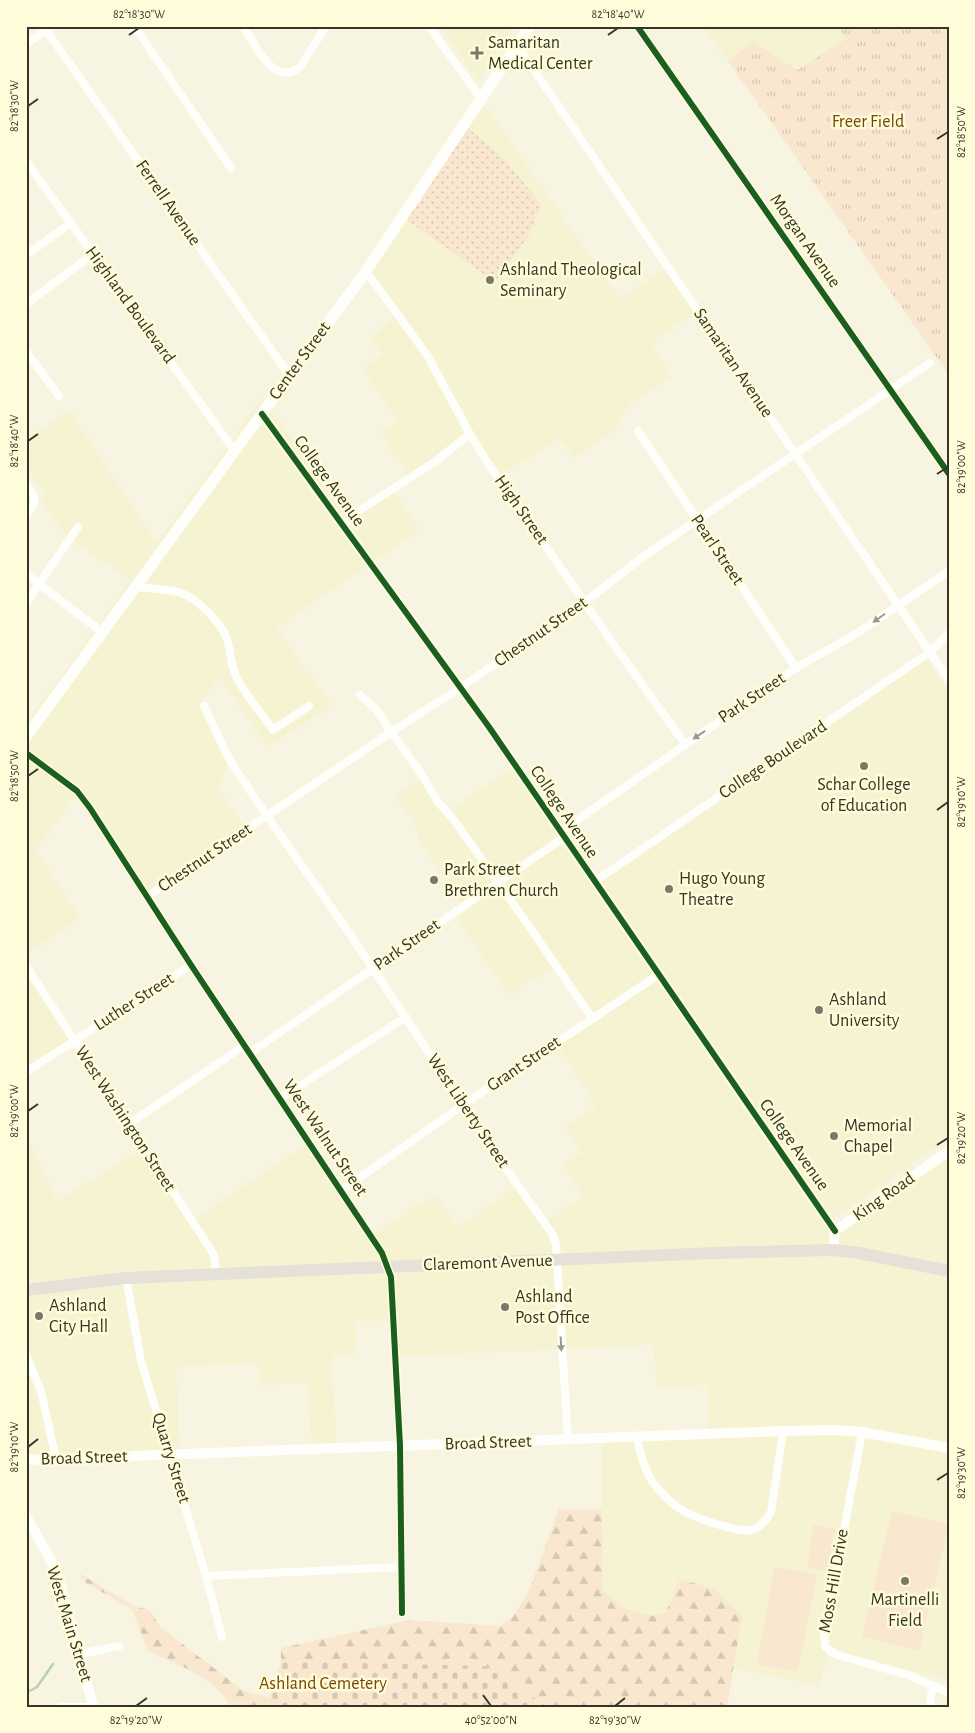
<svg xmlns="http://www.w3.org/2000/svg" width="975" height="1733" font-family="'Alegreya Sans',sans-serif">
  <defs>
    <pattern id="grass-dots" width="8" height="8" patternUnits="userSpaceOnUse" patternTransform="scale(1.25)"><rect width="8" height="8" fill="#f9e7d0"/><path d="M2 2h.1M6 6h.1" fill="none" stroke="#d6c7b3" stroke-width="1.8" stroke-linecap="round"/></pattern>
    <pattern id="forest-firs" width="22" height="20" patternUnits="userSpaceOnUse" patternTransform="scale(1.25)"><rect width="22" height="20" fill="#f9e7d0"/><path d="M5 1l3.5 6h-7zM16 11l3.5 6h-7z" fill="#d6c7b3"/></pattern>
    <pattern id="cemetery-stones" width="16" height="16" patternUnits="userSpaceOnUse" patternTransform="scale(1.25)"><rect width="16" height="16" fill="#f9e7d0"/><path d="M2 7V4a2 2 0 0 1 4 0v3zM10 15v-3a2 2 0 0 1 4 0v3z" fill="#d6c7b3"/></pattern>
    <pattern id="park-tufts" width="24" height="20" patternUnits="userSpaceOnUse" patternTransform="scale(1.25)"><rect width="24" height="20" fill="#f9e7d0"/><path d="M3 7l-1-3M5 7V3M7 7l1-3M15 17l-1-3M17 17v-4M19 17l1-3" fill="none" stroke="#d6c7b3"/></pattern>
  </defs>
  <rect width="100%" height="100%" fill="#f7f5e1"/>
  <path fill="#f5f3d2" d="M440,26h74l-36,55z
    M703,26h134l10,13 -51,31 -43,-29 -25,20z
    M481,99l139,200 45,-30 29,43 -43,32 21,34 -41,24 -18,30 -38,25 -16,-18 -59,36 -28,-39 -61,43 -30,-46 16,-13 -34,-51 19,-15 -11,-15 24,-24 -29,-44z
    M263,397l84,125 46,-30 28,37 -145,99 56,77 -64,42 -49,-69 -20,27 29,57 -9,28 28,42 -100,67 -68,-108 -43,58 44,69 -54,36v-229l104,-145 -63,-43 -27,-37 6,-4 -20,-30v-26l43,-30 88,133z
    M924,657l25,36v445l-115,80 -4,39 12,-28 107,-74v525l-19,-4 -102,-28 -8,38 -87,-18 9,-52 -76,-4 -14,4 -30,-9 -20,-18v-153l106,-5v-46l-51,2 -4,-42 -261,12 -2,-37 -34,2 1,32 -25,1 4,88 -25,1 -3,-61 -48,2 -2,-22 -81,4 2,87 -153,8v-330l30,69 91,-54 47,72 115,-76 62,93 65,-42 22,33 59,-40 25,36 42,-26 -22,-32 20,-12 -18,-26 33,-21 -41,-62 35,-23 -37,-55 -45,29 -57,-84 10,-7 -44,-65 -1,-12 -22,-31 31,-21 23,36 69,-47 83,117z
    M26,963l48,75 -48,33z"/>
  <path fill="url(#grass-dots)" d="M465,125l42,37 34,42 -12,31 -34,47 -91,-64z"/>
  <path fill="url(#forest-firs)" d="M559,1509l43,1v79l20,18 29,9 15,-4 14,-33 37,11 25,26 -15,91h-179l-63,-41 -204,-5v-13l129,-28 90,6 14,-11 14,-22z
    M80,1574l54,32 15,4 11,17 84,64 26,7 -3,9h-36c-15,-30 -54,-42 -83,-56l-16,-42 -46,-26 -6,-7z"/>
  <path fill="url(#cemetery-stones)" d="M281,1661l204,5 63,41h-281z"/>
  <path fill="url(#park-tufts)" d="M837,26h112v349l-221,-314 25,-20 44,29 49,-31z"/>
  <path fill="#f9e7d0" d="M892,1511l57,13 -30,127 -57,-14z
    M813,1525l22,4 -8,42 -20,-3z
    M774,1567l43,7 -19,98 -41,-7z"/>
  <g fill="none" stroke-linecap="round" stroke-linejoin="round">
    <path stroke="#b7d2b1" stroke-width="2.5" d="M26,1693l11,-6 16,-23"/>
    <path stroke="#fefefa" stroke-width="8" d="M134,26l97,142
      M243,26c13,19 30,62 57,41l26,-41
      M429,26l52,73
      M637,26l312,448
      M46,30l243,345
      M26,44l27,-18
      M517,45l432,635
      M26,161l208,289
      M26,255l45,-32
      M366,271l61,84 43,79 16,26 126,182 73,102
      M26,304l67,-50
      M26,351l33,45
      M638,431l158,237
      M26,484c11,12 11,20 0,31
      M343,526l11,-12 79,-51 37,-29
      M26,574l76,58
      M136,587c14,1 28,2 42,5 18,5 42,29 49,47 4,12 3,25 9,37 7,16 26,38 37,54l36,-24
      M26,603l52,-76
      M360,695l17,15 14,22 31,43 16,27 16,18 70,99 68,99
      M204,706l25,53 38,57 85,121 153,230 48,68 3,10 12,195
      M26,753l51,38 13,17 101,157 191,288 9,24 9,169 2,167
      M560,832l236,-164 63,-36 90,-61
      M594,882l336,-230 19,-19
      M148,896l243,-164 69,-44 125,-86 59,-46 286,-193
      M26,966l187,287 4,21
      M250,1053l313,-215
      M26,1072l165,-107
      M281,1098l125,-81
      M129,1124l116,-79
      M342,1190l121,-85 195,-130
      M126,1278l15,83 65,215 16,61
      M26,1355l15,36 15,68
      M862,1432l-28,154 -10,47 1,13 4,4 8,5 71,20 41,18
      M637,1437c3,17 7,33 17,47 8,10 17,20 28,26 12,8 57,23 70,20 9,-3 14,-9 19,-18l12,-81
      M206,1576l195,-9
      M80,1654l39,-8
      M61,1707h32
      M930,1707l2,-22"/>
    <path stroke="#fefefa" stroke-width="10" d="M262,414l227,313 346,504
      M833,1250l2,-19 114,-80
      M26,1460l757,-29 52,-1 27,2 87,16
      M26,1516l22,39 11,24 34,128"/>
    <path stroke="#fefefa" stroke-width="11" d="M26,737l340,-466 164,-245"/>
    <path stroke="#e5e1d8" stroke-width="12" d="M26,1290l100,-12 589,-25 118,-3 26,3 90,18"/>
    <defs>
      <path id="cycleway" d="M637,26l312,448
        M262,414l227,313 346,504
        M26,753l51,38 13,17 101,157 191,288 9,24 9,169 2,167"/>
    </defs>
    <use href="#cycleway" stroke="#fffdd9" stroke-width="9"/>
    <use href="#cycleway" stroke="#1b5e20" stroke-width="6"/>
  </g>
  <defs><path id="oneway-solid" d="M-6-.8H1V-3.2L6.5 0L1 3.2V.8H-6Z" transform="scale(1.25)"/></defs>
  <g fill="#9a9a91">
    <use href="#oneway-solid" transform="translate(879 618) rotate(145)"/>
    <use href="#oneway-solid" transform="translate(699 735) rotate(146)"/>
    <use href="#oneway-solid" transform="translate(561 1344) rotate(87)"/>
  </g>
  <path fill="none" stroke="#363528" stroke-width="2" d="M129,35l10,-7M608,35l10,-7M28,106l10,-7M937,139l11,-7M28,441l10,-7M937,474l11,-7M28,776l10,-7M937,810l11,-8M28,1111l10,-7M937,1145l11,-7M28,1447l10,-8M937,1480l11,-7M483,1695l8,11M136,1706l11,-8M615,1706l10,-8"/>
  <g fill="#7a7869" stroke="#fffdd9" stroke-width="2">
    <path d="M474.5 45.5h5v5h5v5h-5v5h-5v-5h-5v-5h5z"/>
    <circle cx="490" cy="280" r="5"/>
    <circle cx="864" cy="766" r="5"/>
    <circle cx="434" cy="880" r="5"/>
    <circle cx="669" cy="889" r="5"/>
    <circle cx="819" cy="1010" r="5"/>
    <circle cx="834" cy="1136" r="5"/>
    <circle cx="505" cy="1307" r="5"/>
    <circle cx="39" cy="1316" r="5"/>
    <circle cx="905" cy="1581" r="5"/>
  </g>
  <g text-anchor="middle" dominant-baseline="central" stroke-width="5" stroke-linejoin="round" paint-order="stroke">
    <g font-size="18" fill="#363528" stroke="#fffdd9" text-anchor="start">
      <text x="488" y="43">Samaritan<tspan x="488" dy="21">Medical Center</tspan></text>
      <text x="500" y="270">Ashland Theological<tspan x="500" dy="21">Seminary</tspan></text>
      <text x="864" y="785" text-anchor="middle">Schar College<tspan x="864" dy="21">of Education</tspan></text>
      <text x="444" y="870">Park Street<tspan x="444" dy="21">Brethren Church</tspan></text>
      <text x="679" y="879">Hugo Young<tspan x="679" dy="21">Theatre</tspan></text>
      <text x="829" y="1000">Ashland<tspan x="829" dy="21">University</tspan></text>
      <text x="844" y="1126">Memorial<tspan x="844" dy="21">Chapel</tspan></text>
      <text x="515" y="1297">Ashland<tspan x="515" dy="21">Post Office</tspan></text>
      <text x="49" y="1306">Ashland<tspan x="49" dy="21">City Hall</tspan></text>
      <text x="905" y="1600" text-anchor="middle">Martinelli<tspan x="905" dy="21">Field</tspan></text>
    </g>
    <g font-size="18" fill="#794508" stroke="#fffdd9">
      <text x="868" y="122">Freer Field</text>
      <text x="323" y="1684">Ashland Cemetery</text>
    </g>
    <g font-size="18" fill="#363528" stroke="#fffdd9">
      <text transform="translate(168 203) rotate(55)">Ferrell Avenue</text>
      <text transform="translate(805 241) rotate(55)">Morgan Avenue</text>
      <text transform="translate(130 305) rotate(54)">Highland Boulevard</text>
      <text transform="translate(300 361) rotate(-54)">Center Street</text>
      <text transform="translate(733 363) rotate(56)">Samaritan Avenue</text>
      <text transform="translate(329 481) rotate(54)">College Avenue</text>
      <text transform="translate(521 510) rotate(55)">High Street</text>
      <text transform="translate(717 550) rotate(56)">Pearl Street</text>
      <text transform="translate(541 632) rotate(-35)">Chestnut Street</text>
      <text transform="translate(752 698) rotate(-34)">Park Street</text>
      <text transform="translate(773 760) rotate(-34)">College Boulevard</text>
      <text transform="translate(564 812) rotate(56)">College Avenue</text>
      <text transform="translate(205 858) rotate(-34)">Chestnut Street</text>
      <text transform="translate(407 945) rotate(-35)">Park Street</text>
      <text transform="translate(134 1002) rotate(-33)">Luther Street</text>
      <text transform="translate(524 1064) rotate(-34)">Grant Street</text>
      <text transform="translate(468 1111) rotate(56)">West Liberty Street</text>
      <text transform="translate(125 1119) rotate(57)">West Washington Street</text>
      <text transform="translate(325 1138) rotate(56)">West Walnut Street</text>
      <text transform="translate(794 1145) rotate(55)">College Avenue</text>
      <text transform="translate(884 1197) rotate(-35)">King Road</text>
      <text transform="translate(488 1263) rotate(-2)">Claremont Avenue</text>
      <text transform="translate(488 1443) rotate(-2)">Broad Street</text>
      <text transform="translate(84 1458) rotate(-2)">Broad Street</text>
      <text transform="translate(171 1458) rotate(73)">Quarry Street</text>
      <text transform="translate(834 1581) rotate(-80)">Moss Hill Drive</text>
      <text transform="translate(69 1624) rotate(73)">West Main Street</text>
    </g>
  </g>
  <rect width="975" height="1733" fill="none" stroke="#fffdd9" stroke-width="55"/>
  <rect x="28" y="28" width="920" height="1678" fill="none" stroke="#363528" stroke-width="2"/>
  <g font-size="12" text-anchor="middle" fill="#363528">
    <text x="139" y="18">82°18'30"W</text>
    <text x="618" y="18">82°18'40"W</text>
    <text transform="translate(14 106) rotate(-90)" y="4">82°18'30"W</text>
    <text transform="translate(961 132) rotate(-90)" y="4">82°18'50"W</text>
    <text transform="translate(14 441) rotate(-90)" y="4">82°18'40"W</text>
    <text transform="translate(961 467) rotate(-90)" y="4">82°19'00"W</text>
    <text transform="translate(14 776) rotate(-90)" y="4">82°18'50"W</text>
    <text transform="translate(961 802) rotate(-90)" y="4">82°19'10"W</text>
    <text transform="translate(14 1111) rotate(-90)" y="4">82°19'00"W</text>
    <text transform="translate(961 1138) rotate(-90)" y="4">82°19'20"W</text>
    <text transform="translate(14 1447) rotate(-90)" y="4">82°19'10"W</text>
    <text transform="translate(961 1473) rotate(-90)" y="4">82°19'30"W</text>
    <text x="136" y="1724">82°19'20"W</text>
    <text x="491" y="1724">40°52'00"N</text>
    <text x="615" y="1724">82°19'30"W</text>
  </g>
</svg>
